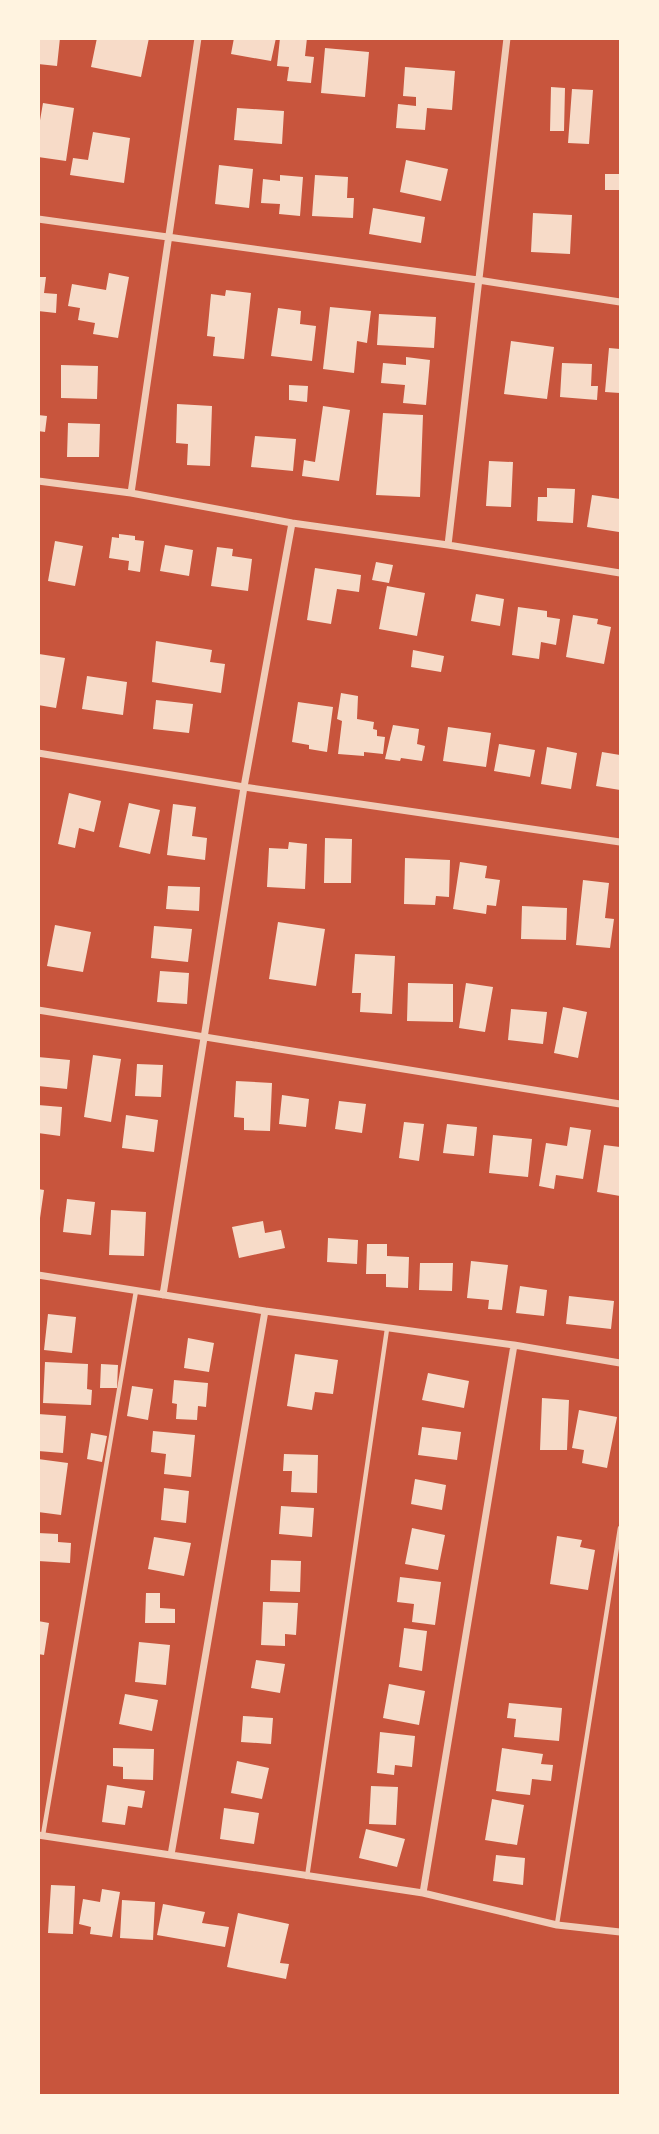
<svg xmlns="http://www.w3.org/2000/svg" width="659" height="2134" font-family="'Archivo Narrow',sans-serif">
  <rect width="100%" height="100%" fill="#c8553d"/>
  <path fill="#f7dbc8" d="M38,38h22l-3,28 -19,-2z
    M97,38h52l-8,39 -50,-10z
    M234,38h42l-5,23 -40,-7z
    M280,38h27l-2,18 9,1 -3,26 -24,-2 2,-14 -12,-1z
    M325,48l44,4 -4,45 -44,-4z
    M405,67l50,4 -3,39 -25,-2 -2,22 -29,-2 2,-24 18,2v-9l-13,-1z
    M551,87l14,1 -1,43h-14z
    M572,89l21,1 -4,54 -21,-1z
    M43,103l31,5 -8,53 -28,-4v-25z
    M237,108l47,3 -2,33 -48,-4z
    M93,132l37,6 -6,45 -54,-8 3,-17 15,2z
    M406,160l42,9 -7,32 -41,-9z
    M219,165l34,4 -4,39 -34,-4z
    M605,174h15v16h-15z
    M280,175l23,2 -3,39 -21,-2 1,-10 -19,-1 2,-24 17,2z
    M315,175l33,2 -1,21h7l-1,20 -41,-2z
    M373,208l52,9 -4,26 -52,-9z
    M533,213l39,2 -2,39 -39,-2z
    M109,273l20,4 -11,61 -25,-4 2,-11 -17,-3 2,-12 -12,-2 4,-22 34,6z
    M38,277h8l-2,16 13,1 -1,19 -18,-2z
    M226,290l25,3 -7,66 -31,-3 2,-19 -8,-1 4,-42 14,2z
    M330,307l41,4 -4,32 -10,-2 -3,32 -31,-4z
    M278,308l23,3 -1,13 16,2 -4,35 -41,-5z
    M379,314l57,3 -2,31 -57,-3z
    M511,341l43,6 -7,52 -43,-5z
    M609,348l11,1v44l-15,-1z
    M406,357l24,3 -4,45 -23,-2 2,-18 -24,-2 2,-20 23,2z
    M562,363l30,1 -1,22h7l-1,14 -37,-3z
    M61,365l37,1 -1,33 -36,-1z
    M289,385l19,1 -1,16 -18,-2z
    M177,404l35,2 -2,60 -23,-1 1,-21 -12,-1z
    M323,406l27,4 -11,71 -37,-5 2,-16 11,2z
    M383,413l40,2 -3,82 -44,-2z
    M38,415l9,1 -2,16 -7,-1z
    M68,423l32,1 -1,33h-32z
    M255,436l41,3 -3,32 -42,-4z
    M489,461l24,1 -2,45 -25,-1z
    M547,488l28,1 -2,34 -36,-2 1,-24h9z
    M592,495l28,4 -1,33 -32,-5z
    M119,534l16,2v4l9,1 -4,31 -12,-2 1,-9 -20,-3 3,-21 7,1z
    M55,541l28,5 -8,40 -27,-5z
    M165,545l28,5 -4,26 -29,-5z
    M217,547l16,2 -1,7 20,3 -4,32 -37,-5z
    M376,562l17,3 -4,18 -17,-3z
    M315,568l46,7 -2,17 -22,-3 -6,35 -24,-4z
    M387,586l38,7 -8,43 -38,-7z
    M476,594l28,5 -4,27 -29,-5z
    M518,607l29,4v6l13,2 -4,26 -15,-3 -2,17 -27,-4z
    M573,615l25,4 -1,5 14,3 -7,37 -38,-7z
    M156,641l56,9 -2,12 15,2 -4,29 -69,-11z
    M413,650l31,6 -3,16 -30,-5z
    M39,654l26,4 -9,50 -18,-3z
    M87,676l40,6 -4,33 -41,-6z
    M341,693l17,3 -1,23 17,3 -1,7 4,1v6l8,1 -2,17 -19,-2v4l-26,-2 4,-33 -5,-2z
    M156,700l37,4 -4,29 -36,-4z
    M298,702l35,5 -6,45 -18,-3v-4l-17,-3z
    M393,725l26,4 -2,15 8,2 -3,15 -21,-3 -1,3 -15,-2z
    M448,727l43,6 -5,34 -43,-6z
    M499,744l36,6 -5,27 -36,-6z
    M547,747l30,6 -6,36 -30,-5z
    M602,752l18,3v35l-24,-4z
    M69,793l32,8 -7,31 -15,-4 -4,20 -17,-4z
    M129,803l31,7 -10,44 -31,-7z
    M173,804l23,3 -4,29 15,2 -2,22 -38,-5z
    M325,838l27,1 -1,44h-27z
    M289,842l18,2 -2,45 -38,-2 2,-39 19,1z
    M405,858l45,2 -1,37 -13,-1 -1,9 -31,-1z
    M460,862l27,4 -2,12 15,2 -4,26 -9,-1 -1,9 -33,-5z
    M583,880l26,3 -4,35 9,1 -4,29 -34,-3z
    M168,886l32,1 -1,24 -33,-2z
    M522,906l45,2 -1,32 -45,-1z
    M278,922l47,7 -9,57 -47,-7z
    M55,925l36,7 -8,40 -36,-6z
    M154,926l38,3 -4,33 -37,-4z
    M355,954l40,2 -3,58 -32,-2 1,-19h-9z
    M160,971l29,2 -2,31 -30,-2z
    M408,983l45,1v38l-46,-1z
    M466,983l27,4 -8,45 -26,-4z
    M563,1007l24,5 -9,46 -24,-5z
    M511,1009l36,3 -4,32 -35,-4z
    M93,1055l28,4 -10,63 -27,-5z
    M38,1057l32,3 -3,29 -29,-3z
    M137,1064l26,1 -2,32 -26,-1z
    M236,1081l36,2 -2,48 -26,-1v-12l-10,-1z
    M282,1095l27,4 -3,28 -27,-3z
    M339,1101l27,3 -4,29 -27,-4z
    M38,1105l24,2 -2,29 -22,-3z
    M126,1115l32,5 -4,32 -32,-4z
    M404,1122l20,2 -5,37 -20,-3z
    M447,1124l30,3 -3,29 -31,-3z
    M570,1127l21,3 -8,49 -27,-4 -2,14 -15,-3 7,-43 21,3z
    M493,1135l39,4 -4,38 -39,-4z
    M604,1145l16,2v49l-23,-4z
    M38,1189l6,1 -4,28h-2z
    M67,1199l28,3 -4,33 -28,-3z
    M111,1210l35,2 -2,44 -35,-1z
    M263,1221l2,12 16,-3 4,18 -46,10 -7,-31z
    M328,1238l30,2 -1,24 -30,-2z
    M367,1244h20v12l22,1 -1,31 -22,-1v-13h-20z
    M471,1261l37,4 -6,45 -14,-1 1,-9 -22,-2z
    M420,1263h33l-1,28 -33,-1z
    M520,1286l27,4 -3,26 -28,-3z
    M569,1296l45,5 -3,28 -45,-5z
    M48,1314l28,3 -4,36 -28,-3z
    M188,1338l26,5 -5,29 -25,-4z
    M295,1354l43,6 -5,34 -18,-2 -3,18 -25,-4z
    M45,1362l43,2 -1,25 5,1 -1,15 -48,-2z
    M101,1364l17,1 -1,23h-17z
    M428,1373l41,8 -5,27 -42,-8z
    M174,1380l34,3 -2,24 -8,-1 -1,14 -21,-1 1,-15 -5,-1z
    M132,1386l21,3 -5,31 -21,-4z
    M542,1398l27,2 -2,50h-27z
    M579,1410l38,7 -10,51 -25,-5 2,-13 -12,-2z
    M38,1414l28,2 -3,37 -25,-2z
    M422,1427l39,5 -4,28 -39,-5z
    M153,1431l42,4 -4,42 -27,-3 2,-20 -15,-2z
    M91,1433l16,3 -5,26 -15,-3z
    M284,1454l34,1 -1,38 -26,-1 1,-21h-9z
    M38,1459l30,4 -7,52 -23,-3z
    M415,1479l31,6 -4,25 -31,-6z
    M164,1488l25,3 -3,32 -25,-3z
    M281,1506l33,2 -2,29 -33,-3z
    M412,1528l33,7 -7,35 -33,-6z
    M38,1533l20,1v8l13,1 -1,20 -32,-2z
    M557,1536l25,4 -2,7 15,3 -7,40 -38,-6z
    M154,1537l37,6 -7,33 -36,-7z
    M271,1560l30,1 -1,31 -30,-1z
    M400,1577l41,5 -6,43 -23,-3 2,-18 -17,-2z
    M146,1593h14v15l15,1v14h-30z
    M263,1602l35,1 -2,32 -11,-1v12l-24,-1z
    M38,1621l11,2 -5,32 -6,-1z
    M404,1628l23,3 -5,40 -23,-4z
    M139,1642l31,3 -4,40 -31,-3z
    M256,1660l29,4 -5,29 -29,-5z
    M389,1684l36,7 -6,34 -36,-7z
    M125,1694l33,6 -6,31 -33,-7z
    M509,1703l53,5 -3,33 -45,-4 2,-18 -9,-1z
    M243,1716l30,2 -2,26 -30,-2z
    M380,1732l35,4 -3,31 -17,-2 -1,10 -17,-2z
    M113,1748l41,1 -1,31 -30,-1v-12l-10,-1z
    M502,1748l41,6 -2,10 12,1 -2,16 -19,-2 -2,16 -34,-4z
    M237,1761l32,7 -7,31 -31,-6z
    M107,1785l38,6 -3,17 -14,-2 -3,19 -23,-3z
    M371,1786l27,1 -2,38 -27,-1z
    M492,1799l32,6 -7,40 -32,-5z
    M224,1808l35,5 -5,31 -34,-5z
    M366,1829l39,10 -8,28 -38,-9z
    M496,1855l29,3 -2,27 -30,-4z
    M51,1885l24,1 -2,48 -25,-1z
    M102,1889l18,3 -8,45 -22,-3 1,-7 -12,-3 4,-25 17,3z
    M122,1900l33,2 -2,38 -33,-2z
    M163,1904l42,8 -3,11 27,4 -4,20 -68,-12z
    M238,1913l51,11 -9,39 9,1 -3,15 -59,-12z"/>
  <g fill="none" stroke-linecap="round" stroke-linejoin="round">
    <path stroke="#f1ccb7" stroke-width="4.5" d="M43,1835l93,-544
      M307,1877l80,-548
      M557,1924l63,-396"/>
    <path stroke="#f1ccb7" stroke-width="7" d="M38,219l440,61 142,22
      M38,481l93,12 161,30 156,22 172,28
      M131,493l67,-455
      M448,545l59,-507
      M38,753l206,34 376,55
      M38,1010l582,94
      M38,1275l227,36 249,34 106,18
      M163,1295l81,-508 48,-264
      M38,1835l385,58 134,32 63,7
      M171,1855l94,-544
      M423,1893l91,-548"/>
  </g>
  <rect width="659" height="2134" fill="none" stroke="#fff3e0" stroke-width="80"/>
</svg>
